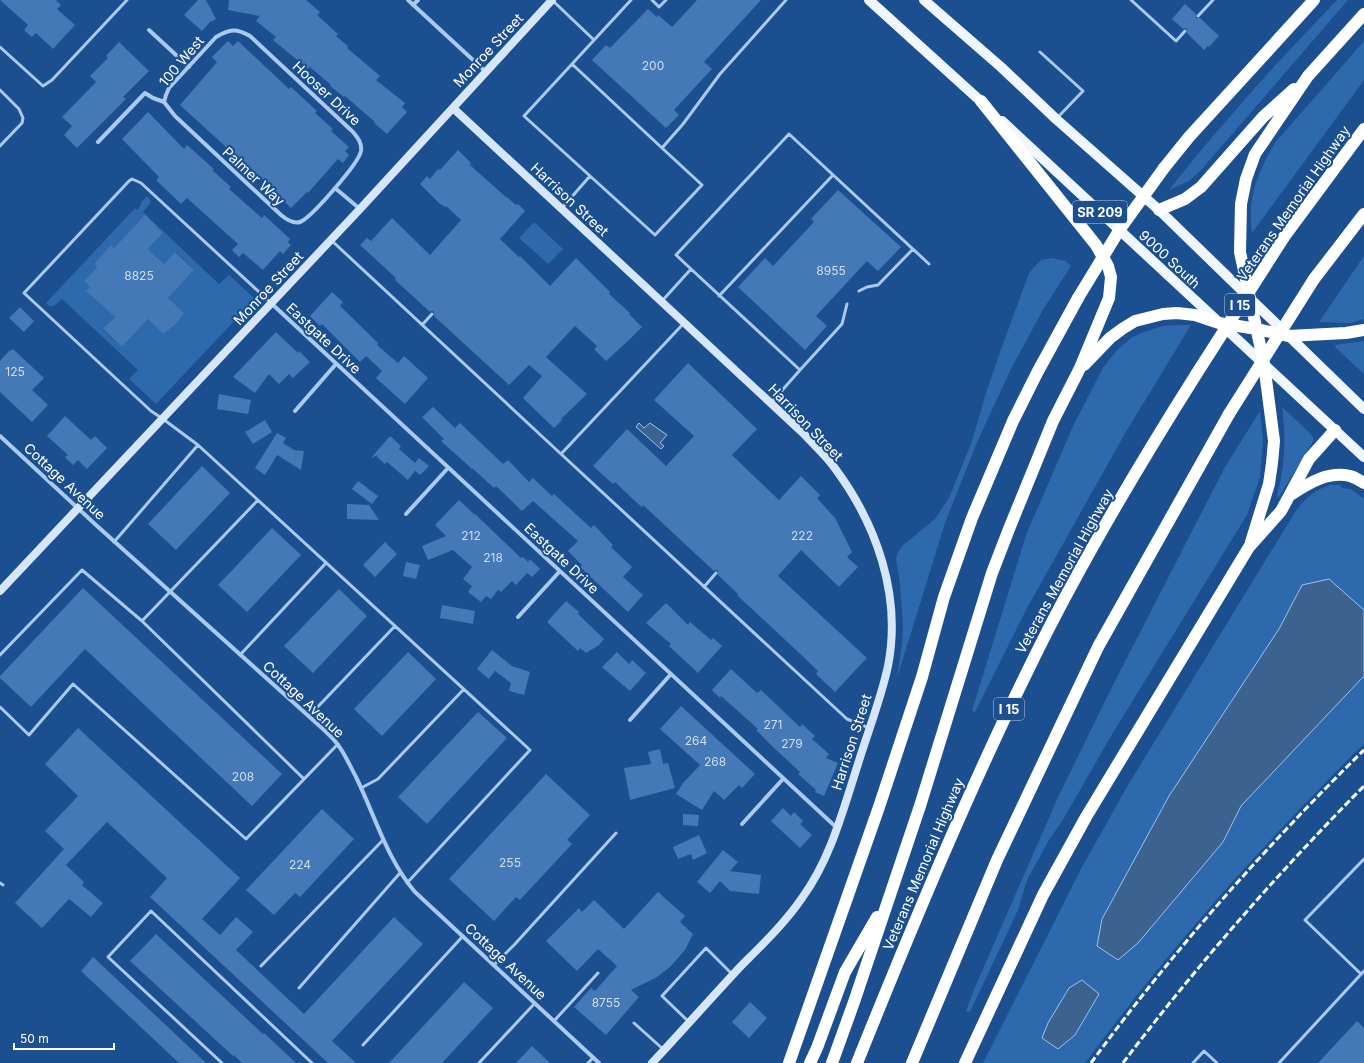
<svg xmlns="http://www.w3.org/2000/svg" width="1364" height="1063" font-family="Inter,sans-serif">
  <rect width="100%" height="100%" fill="#1b4f8f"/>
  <path fill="#2e69ad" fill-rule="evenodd" d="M1337,0h11l-146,169 -13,12 -20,9c52,-66 109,-129 168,-190z
    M1364,41v39l-112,153c-5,-34 5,-60 23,-90z
    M147,196l2,2 2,4 -8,10 76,72 10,-9 26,24 -99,105 -27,-25 9,-9 -76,-71 -8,7h-5l-3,-3 89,-95 2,2 4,-5v-3zM145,216l18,17 -15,16 16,15 12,-12 18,18 -26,28 15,15 -8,12 -12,9 -15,-15 -26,28 -19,-17 12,-13 -28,-26 3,-4 -6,-6 13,-14 -3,-3 17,-18 3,2z
    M534,222l29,27 -15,15 -29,-26z
    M1364,256v63l-14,4 -31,-1z
    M1051,258l15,3 5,5 -27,42 -32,59 -34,73 -33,83 -48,155 5,-34 1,-20 -3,-41 -4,-24 2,-7 4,-6 33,-27 14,-21 23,-57 14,-48 14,-41 29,-79 12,-13z
    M1180,325h11l-64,105 -100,178 -52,104 -3,-1 54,-176 48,-111 29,-56 13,-17 15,-13 10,-5 22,-7z
    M1364,341v33l-28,-26 -1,-3z
    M1282,407l29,27 3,6 -35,57 -2,-1c8,-32 9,-56 5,-89z
    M1260,411l3,29 -3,37 -13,38 -136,221 -47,82 -15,22 -22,40 -9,30 -48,102 -4,-1 9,-24 84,-192 54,-110 112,-218z
    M1331,485h9l2,3 9,1 13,10v245c-22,20 -43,44 -64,65 -77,80 -149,165 -215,254h-102l99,-196 46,-82 169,-276c10,-12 19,-20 34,-24z"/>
  <path fill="#3c6290" stroke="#9cc4f0" d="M639,423l5,5 6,-5 17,12 -7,8 4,3 -3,3 -25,-22z
    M1329,579l35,31v66l-123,130 -18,36 -85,101 -20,17 -21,-14 5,-27 67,-123 110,-167 23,-44z
    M1082,980l17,14 -24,41 -17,14 -16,-11 6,-15 21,-35z"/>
  <path fill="#4478b7" d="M0,0h56l5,5 -4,4 18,16 -22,24 -17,-16 -4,4 -8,-7 4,-5z
    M198,0h8l10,19 -6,3 -8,9 -18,-16z
    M229,0h77l14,12 -3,3 21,19 -2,2 12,10 -1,2 33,28 -4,4 29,23 -3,4 5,5 -20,22 -13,-11 1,-1 -30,-26 -1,1 -14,-11 1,-1 -21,-18 -2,2 -35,-29 3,-3 -20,-16 4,-5 -32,-6z
    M697,0h64l-57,62 8,7 -38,41 5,5 -13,13 -74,-68 14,-15 4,3 38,-39 9,8 1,-2 14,12z
    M1185,4l11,10v4h4l19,18 -10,11 -1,-1 -4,4 -17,-17v-4l-2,-1 -2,1 -11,-10z
    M228,41l5,5 5,-5 51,48 2,-2 26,24 -2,2 18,16 -2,2 18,16 -4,4 4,4 -6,8 -5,-4 -30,34 -1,-1 -16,16 -23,-22 1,-1 -29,-27 -1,1 -59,-54 37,-43 -5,-5z
    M119,42l30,29 -26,26 3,2 -49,49 -13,-13 8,-9 -10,-9 34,-35 -6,-6 18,-18 -2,-2z
    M148,112l36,37 3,-4 27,24 -2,1 19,17 -2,2 33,29 2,-3 26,24 -2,3 3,3 -8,9 -3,-3 -17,19 -20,-17 -4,4 -7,-7 6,-6 -51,-46 -6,6 -25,-24 3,-3 -37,-38z
    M458,150l13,13 -1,2 19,17 18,16v-1l9,8 2,-1 7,7 -25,28 19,18 1,-1 30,30 26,-28 34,34 -1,2 21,19 -1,1 13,13 -12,12 -24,22 -12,-12 3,-3 -22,-20 -29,31 41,37 -26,25 1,1 -8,8 -31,-30 19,-22 -13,-11 -20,20 -75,-69v-4l-2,-1 -2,1 -35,-32 1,-2 -36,-33 7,-7 4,3 21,-23 38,37 31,-35 -15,-14 -1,1 -6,-4 -19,-19 7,-8 3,3 8,-10 2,1z
    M838,190l63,57 -23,24 -11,-10 -51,55 11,10 -22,24 -67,-63 27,-29 8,8 41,-44 -3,-3z
    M145,215l18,18 -15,16 16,15 11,-12 19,18 -26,28 16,15 -9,12 -12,9 -15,-15 -26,28 -19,-18 12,-12 -29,-26 4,-4 -6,-6 13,-14 -3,-3 17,-19 3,3z
    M332,292l11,10 -3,4 38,37 -1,2 21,18 6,-7 24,22 -23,26 -29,-26 6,-7 -16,-15 -6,6 -38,-38 -2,2 -10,-10z
    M20,307l14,14 -10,11 -15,-14z
    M276,332l22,21 1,-2 11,11 -17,16 -4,-4 -10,10 -10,-10 -14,19 -22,-16z
    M13,349l31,29 -12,12 16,15 -16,17 -32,-30v-31l9,-10h1z
    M688,363l69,66 -25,26 47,45 22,-24 19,19 -3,3 18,20 17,34 -5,5 11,10 -19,20 -38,-37 -23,26 89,82 -32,34 -19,-18 2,-3 -21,-20 -60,-56 1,-1 -20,-19v-4l-2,-1 -2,1 -71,-66 -1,2 -6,-5 -21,-20 -2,2 -20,-18 34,-37 39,37 28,-30 -40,-36z
    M219,394l32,6 -3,14 -31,-5z
    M433,407l22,21 5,-5 43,41 5,-4 21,22 4,-4 19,18 2,-2 37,34 3,-3 19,20 -2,2 21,20 -9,10 20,18 -15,17 -48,-45 2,-2 -14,-14 10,-10 -45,-40 -11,10 -26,-25 -2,2 -22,-20v1l-31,-28 3,-2 -22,-22z
    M65,416l26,24 4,-4 12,12 -20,21 -9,-9 -5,5 -8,-8 3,-2 -21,-19z
    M265,420l7,12 -19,12 -8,-12z
    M277,433l9,5 -3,5 11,7 10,1 -3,19 -24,-15 -12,20 -10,-7z
    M390,436l11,10 -2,3 16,14 4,-5 10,8 -9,9 -5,-4 -7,9 -21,-18 -2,2 -8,-7 1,-2 -7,3z
    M202,466l28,27 -54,57 -28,-26z
    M358,481l20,15 -6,8 -20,-15z
    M459,500l16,15v-1l46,44 2,-1 5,5 2,-3 10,10 -8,8 -5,-4 -11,12 -4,-4 -11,11 -3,-2 -7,9 -5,-3 -5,6 -13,-10 4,-6 -9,-7 9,-12 -19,-17 -25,10 -6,-14 24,-10 -11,-11z
    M347,504l22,1 10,15 -32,-1z
    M272,528l29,27 -54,57 -29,-27z
    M385,542l12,12 -22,23 -12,-12z
    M406,562l14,3 -4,14 -13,-3z
    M83,588l199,186 -30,32 -167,-157 -54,58 -31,-29v-2z
    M339,589l28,27 -54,57 -29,-27z
    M566,601l13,11 -1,2 26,25 -5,6 -13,8 -6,-5 -2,3 -31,-29z
    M666,603l22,22 2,-3 21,18 2,-2 9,8 -24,27 -29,-27 2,-2 -25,-21z
    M442,605l33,6 -2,13 -33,-6z
    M492,650l20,16 18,6 -6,23 -15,-4 2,-8 -16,-12 -6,8 -12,-10z
    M408,652l28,27 -54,57 -28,-27z
    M617,652l12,12 3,-4 14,13 -16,18 -28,-24z
    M731,669l26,24 4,-3 39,37 2,-3 13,12 -3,3 17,15 -3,4 12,5 -14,33 -9,-4 1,-2 -18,-16 2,-2 -27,-25 -17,-17 2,-1 -37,-33 -1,2 -8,-8z
    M681,706l74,68 -13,14 -3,-3 -15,15 -10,-9 -12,19 -26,-16 7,-11 17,-18 -40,-36z
    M478,712l29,26 -80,86 -29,-27z
    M78,728l162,150 -38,41 18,16 16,-18 17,15 -17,18 68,64 90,-97 29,27 -91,97 24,22h-28l-178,-166 17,-19 -60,-56 -41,43 18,17 -2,3 21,18 -12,14 -22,-18 -27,29 -27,-25 49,-54 -19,-18 33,-35 -33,-32z
    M660,749l3,15 5,-1 7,25 -45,12 -6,-32 27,-4 -3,-12z
    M546,774l44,41 -23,25 5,4 -52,56 -4,-3 -22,24 -45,-42z
    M783,808l8,8 3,-4 9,9 -3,3 12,11 -12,13 -29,-27z
    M322,809l32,30 -54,58 -5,-4 -21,22 -28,-25z
    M683,814l16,1 -1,11 -15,-1z
    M699,835l8,18 -14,7 -2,-6 -13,5 -5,-12z
    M723,850l15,12 -8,9 31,4 -2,19 -29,-3 -10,-10 -10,12 -13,-11z
    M658,892l27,24 -5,6 13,12 -8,16 -15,17 -13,10 -26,13 8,7 -33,38 -32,-28 17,-19 4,3 22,-25 -19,-17 -21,22 -31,-30 33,-33 3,4 12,-12 30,29z
    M156,934l107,100 1,-1 32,30h-54l-8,-8 -1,1 -103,-95z
    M93,957l76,71 37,35h-27l-98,-92z
    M464,982l29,26 -51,55h-53z
    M750,1002l17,16 -18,20 -17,-16z
    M1357,1021l7,7v35h-46z
    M532,1046l18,17h-34z"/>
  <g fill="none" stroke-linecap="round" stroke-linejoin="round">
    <path stroke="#a9c9ee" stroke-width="3" d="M552,0l42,40
      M631,0l-59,64 90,84 21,-24 37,-50 66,-74
      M652,0l7,7 7,-7
      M1131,0l45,41 9,-10
      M1198,16l15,-16
      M0,47l43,39 9,-6 75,-80
      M1040,52l43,39 -25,26
      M572,64l-48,52 131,119 47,-50 -40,-37
      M0,90l19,19 4,9 -1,5 -22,23
      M562,208l28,-32
      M331,240l230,214
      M691,269l-15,-14 113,-121 140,130
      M859,291l8,-4 11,-2 35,-36
      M719,296l114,-121
      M662,301l29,-32 109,101 -29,33
      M270,302l-129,-119 -9,-4 -3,2 -105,112 127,118 12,8 35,26 332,305 -123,133
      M684,323l-123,131 286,265 22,9
      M422,325l10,-11
      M800,370l42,-46 5,-20
      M114,542l84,-97
      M704,587l12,-14
      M142,621l162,158
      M0,655l82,-85 60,51 116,-121
      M240,655l86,-92
      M0,707l29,28 44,-51 173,155 92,-95
      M309,716l86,-90
      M361,788l17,-9 86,-90
      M0,883l3,2
      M494,965l21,-21 101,-111
      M261,966l122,-126
      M1361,974l-56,-54 59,-61
      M299,988l101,-115
      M554,1021l44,-48
      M688,1021l-26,-25 44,-48 27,27
      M634,1023l30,27
      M363,1045l100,-109
      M222,1063l-114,-106 43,-46 161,152
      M479,1063l56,-60
      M588,1063l5,-5
      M1193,1063l11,-12 13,12
      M1279,1063l85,-92"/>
    <path stroke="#a9c9ee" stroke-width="4" d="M408,0l78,72
      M413,5l5,-5
      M149,30l40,37
      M98,142l47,-49 8,5 11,4 2,-7 3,-7 47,-51c14,-8 20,-9 34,-1l103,96c5,6 9,11 8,19 -2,12 -50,67 -61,71 -7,2 -13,-2 -19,-7l-106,-99 -11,-14
      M335,188l25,21
      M272,304l565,524
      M295,411l41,-47
      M0,436l96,89 227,204c5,5 11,10 15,16 7,9 12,21 18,32 19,39 31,82 59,115l184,171
      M406,514l42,-46
      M518,617l42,-46
      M630,720l41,-46
      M742,824l41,-45"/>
    <path stroke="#d6e6fa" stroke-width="8" d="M453,108l351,326c10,11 21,21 30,33 42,56 68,128 54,199 -7,33 -20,65 -30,98 -15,46 -27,94 -56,134 -17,25 -40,47 -61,68 -30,32 -59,65 -89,97
      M0,591l360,-382 192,-209"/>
    <path stroke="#f0f6ff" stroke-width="10" d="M869,0l117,106
      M924,0l77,67 55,52 103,91 205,199
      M1002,121l362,336"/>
    <path stroke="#fff" stroke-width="12" d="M1164,168l25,-31 125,-137
      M1159,210l26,-11 16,-12 62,-70 31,-28
      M1284,237l80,-108
      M1314,279l50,-65
      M1084,365l26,-27 12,-9 13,-8 28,-7 14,-1 18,2 24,8 38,6 31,7 58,-3 18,-3
      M1292,494c17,-11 36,-23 58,-18 5,1 10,5 14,7
      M1251,542l18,-58 3,-21 2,-22 -10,-77 -24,-112 1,-48 5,-25 9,-25 53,-78 56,-62
      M789,1063l90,-256 43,-130 22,-80 28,-79 41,-97 24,-48 41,-75
      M810,1063l7,-15 28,-76 32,-55
      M832,1063l22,-61 66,-196 72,-233 17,-44 44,-108 27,-53 29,-70 2,-21 -3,-11 -12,-21 -115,-144
      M857,1063c54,-134 109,-267 173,-397 49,-101 107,-198 167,-293
      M912,1063l85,-203 101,-213 131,-233
      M965,1063l78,-168 43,-78 163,-270 32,-36 28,-52 26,-29"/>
    <path stroke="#fff" stroke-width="3" stroke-dasharray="7 3" stroke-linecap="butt" d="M1091,1063c82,-112 174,-216 273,-313
      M1123,1063c74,-98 155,-190 241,-277"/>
    <path stroke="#fff" stroke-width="12" d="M1078,298l42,-69 44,-61
      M1197,373l87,-136
      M1229,414l85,-135"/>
  </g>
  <g text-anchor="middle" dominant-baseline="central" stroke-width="4" stroke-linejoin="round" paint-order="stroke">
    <g font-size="12" fill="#d0dded">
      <text x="653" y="65">200</text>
      <text x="831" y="270">8955</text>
      <text x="139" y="275">8825</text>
      <text x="15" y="371">125</text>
      <text x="471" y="535">212</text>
      <text x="802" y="535">222</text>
      <text x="493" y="557">218</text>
      <text x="773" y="724">271</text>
      <text x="696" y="740">264</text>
      <text x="792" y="743">279</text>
      <text x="715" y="761">268</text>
      <text x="243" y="776">208</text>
      <text x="510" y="862">255</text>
      <text x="300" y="864">224</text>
      <text x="606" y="1002">8755</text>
    </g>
    <g fill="#1b4f8f" stroke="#bbcadd" stroke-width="1">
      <rect x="1073" y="201" width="54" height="22" rx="3"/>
      <rect x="1225" y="294" width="30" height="22" rx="3"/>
      <rect x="994" y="698" width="30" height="22" rx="3"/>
    </g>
    <g font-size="13" font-weight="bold" fill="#fff">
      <text x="1100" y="212">SR 209</text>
      <text x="1240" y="305">I 15</text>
      <text x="1009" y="709">I 15</text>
    </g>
    <g font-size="14" fill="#fff" stroke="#1b4f8f">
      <text transform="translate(488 50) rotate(-47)">Monroe Street</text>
      <text transform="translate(181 61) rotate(-50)">100 West</text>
      <text transform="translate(327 93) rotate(43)">Hooser Drive</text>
      <text transform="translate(254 176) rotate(43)">Palmer Way</text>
      <text transform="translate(570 199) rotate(43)">Harrison Street</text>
      <text transform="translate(1293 203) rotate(-55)">Veterans Memorial Highway</text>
      <text transform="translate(1170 259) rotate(43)">9000 South</text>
      <text transform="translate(268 288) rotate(-47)">Monroe Street</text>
      <text transform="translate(324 338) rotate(43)">Eastgate Drive</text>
      <text transform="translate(806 422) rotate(46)">Harrison Street</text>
      <text transform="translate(65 481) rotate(43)">Cottage Avenue</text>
      <text transform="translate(562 558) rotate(43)">Eastgate Drive</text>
      <text transform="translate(1064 571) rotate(-61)">Veterans Memorial Highway</text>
      <text transform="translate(304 699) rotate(43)">Cottage Avenue</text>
      <text transform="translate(851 742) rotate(-72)">Harrison Street</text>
      <text transform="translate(923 864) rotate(-67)">Veterans Memorial Highway</text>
      <text transform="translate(506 961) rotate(43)">Cottage Avenue</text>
    </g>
  </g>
  <path d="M14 1043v6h100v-6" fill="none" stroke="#ffffff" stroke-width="2"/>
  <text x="20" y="1043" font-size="12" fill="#ffffff" stroke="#1b4f8f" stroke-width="3" paint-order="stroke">50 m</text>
</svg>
